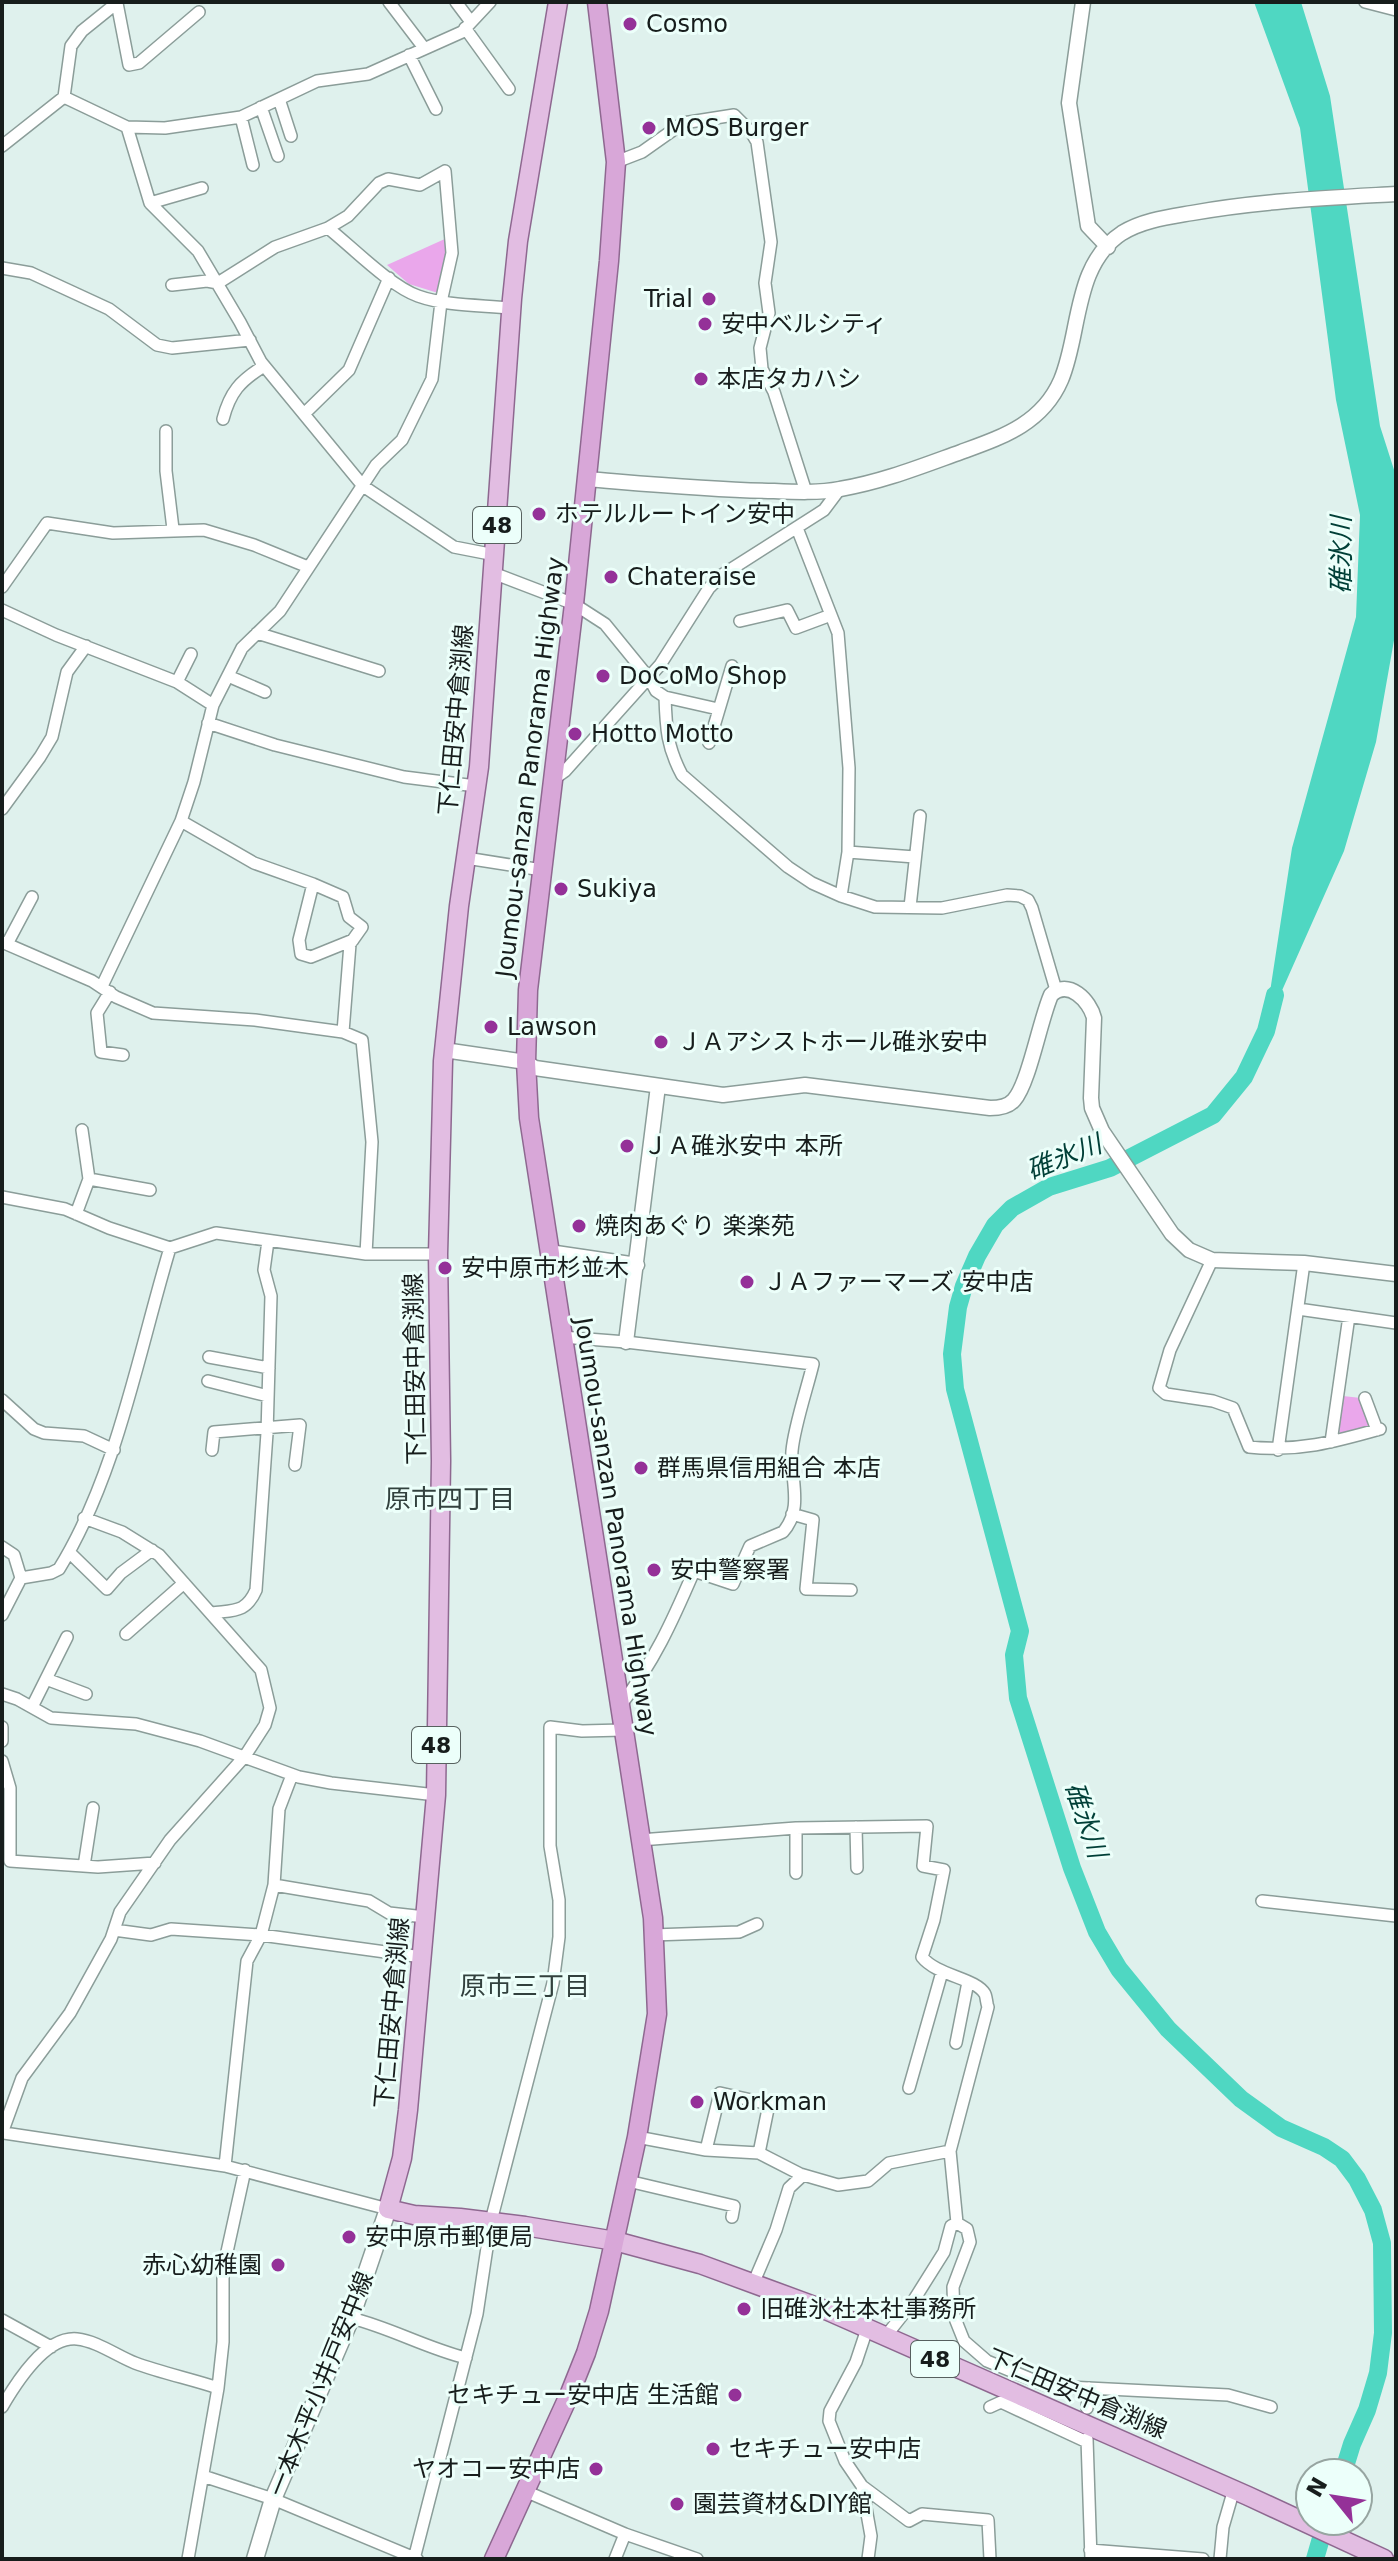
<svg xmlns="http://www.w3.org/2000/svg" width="1398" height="2561" font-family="'DejaVu Sans','Noto Sans JP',sans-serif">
  <rect width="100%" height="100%" fill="#dff1ed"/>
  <path fill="#eaa7eb" d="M447,238l2,15 -11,40 -29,-9 -22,-19z
    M1343,1396l18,2 10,23 -3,6 -26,8 -4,-5z"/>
  <path fill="#4fd7c2" d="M1254,2h47l29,94 50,330 16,50v153l-20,113 -32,109 -80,180 28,-183 64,-231 4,-102 -24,-115 -36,-272z"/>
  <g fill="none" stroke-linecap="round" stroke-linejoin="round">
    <path stroke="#4fd7c2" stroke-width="18" d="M1275,995l-9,36 -22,46 -31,38 -103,53 -61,19 -37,21 -17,17 -18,31 -13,30 -6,21 -6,47 3,35 65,242 -6,24 4,43 54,170 25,64 22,37 49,60 73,70 40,29 43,19 18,12 15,20 16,31 9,33 1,90 -5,40 -11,37 -15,34 -9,29
      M1315,2559l11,-38"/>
    <defs>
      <path id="minor" d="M389,2l35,46
        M456,2l15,20
        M1365,2l31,8
        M117,3l12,62 10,-2 60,-51
        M465,28l44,61
        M409,55l27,54
        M64,97l63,30 38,1 76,-11 76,-36 51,-7 94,-42 28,-30
        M279,99l12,37
        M261,107l17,49
        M241,117l12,48
        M127,127l23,76 48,48 42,71 21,40 102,124 91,61 41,8
        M2,146l62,-49 7,-51 11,-15 36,-29
        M616,162l26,-10 41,-29 51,-8 17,17 6,10 14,100 -6,41 4,30 -9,35 2,21 12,23 32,100
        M150,203l52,-15
        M328,228c24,19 62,58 90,68 28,10 62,9 93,12
        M2,268l29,5 78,36 48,36 15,3 78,-8
        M304,414l45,-44 40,-92
        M223,419c7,-27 17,-38 41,-53
        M166,431v40l7,58
        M797,528l41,105 11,135 -1,84 -7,44
        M493,573l81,31 31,20 44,54 7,13 9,6c1,31 2,50 17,78l106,92 24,16 29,13 34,11 67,1 65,-13 13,1 8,4 4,8 24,82
        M2,587l45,-64 66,10 91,-3 50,15 54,22
        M2,610l54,25 121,47 36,23
        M740,621l47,-11 9,18 35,-13
        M257,633l122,38
        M228,676l37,16
        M177,682l14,-28
        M665,697l53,12
        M208,723l67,22 129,32 72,9
        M709,743l23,-77
        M551,781l14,-10 95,-106 49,-77 13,-13 102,-65 15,-20
        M2,809l38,-52 12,-20 15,-65 19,-26
        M181,821l73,42 59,21
        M848,852l67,5
        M466,858l76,12
        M910,907l10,-91
        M2,942l90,39 24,16 37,16 102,7 88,12 19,8 10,102 -6,112
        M7,944l25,-47
        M102,986l79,-165 13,-39 19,-77 29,-57 38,-37 96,-146 26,-25 30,-61 9,-77 11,-49 -7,-82 -25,14 -32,-6 -9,4 -31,33 -20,12 -53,19 -57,36 -11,-2 -35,4
        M110,992l-13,21 4,39 22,3
        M343,1032l7,-88 12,-17 -13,-10 -6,-20 -30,-13 -14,56 2,14 10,3 42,-17
        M89,1179l61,11
        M2,1197l63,12 44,19 61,20 46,-15 150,21h72
        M76,1214l13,-35 -7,-49
        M1212,1260l-42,90 -11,38 7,6 47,7 20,7 16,39c49,5 85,-5 131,-18
        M1298,1309l98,14
        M562,1337l64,5 187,22c-6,25 -19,63 -21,87 -2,28 12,57 -9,81l-33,14 -17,38 -39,-13c-22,51 -40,91 -74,135
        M209,1357l60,11
        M208,1381l60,15
        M1365,1398l12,32
        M2,1400l32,29 10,4 40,3 30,14
        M1331,1442l18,-126
        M212,1450l2,-18 86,-7 -5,40
        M1278,1450l26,-187
        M792,1514l21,6 -7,69 45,1
        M2,1547l12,8 7,23
        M69,1552l38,37 14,-16 31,-23
        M212,1613c22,-3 34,0 44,-23l11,-157 4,-137 -7,-26 4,-29
        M2,1615l19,-37 30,-5 8,-4c58,-94 79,-215 111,-321
        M126,1634l58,-51
        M46,1679l40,15
        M2,1694l15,5 34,19 85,6 64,17 99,36 32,6 105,12
        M32,1707l35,-70
        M2,1727v14
        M2,1761l8,27v73l88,6 57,-4
        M856,1827l1,41
        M640,1840l156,-12 131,-2 -4,40 21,4 -10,50 -12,37c15,19 54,21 63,37 1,1 2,12 3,13l-38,144
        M84,1866l9,-58
        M796,1873v-45
        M274,1885l95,16 20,12 36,4
        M1262,1901l134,15
        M114,1930l37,5 20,-6 90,6 161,22
        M653,1935l86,-3 18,-8
        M956,2043l12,-61
        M909,2088l33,-116
        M2,2133l20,-55 48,-65 41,-74 9,-27 50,-72 75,-84 20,-31 5,-17 -9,-38 -102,-115 -37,-23 -38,-14
        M4,2133l221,33 163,43
        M637,2137l69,13 53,3 41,21 38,11 30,-4 21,-18 61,-12 7,72
        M706,2150l14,-57 49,11 -10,49
        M225,2166l22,-205 14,-26 13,-50 5,-76 13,-34
        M628,2181l106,25 -2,11
        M753,2284l23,-54 13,-42 14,-13
        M351,2318c40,10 75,30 115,40
        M2,2320l49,27
        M867,2329l-11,33 -26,49 -1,10 16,40 17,25 9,50 -3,23
        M885,2337l27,-34 32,-51 7,-26 6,-3 10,6 3,13 -17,45 1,29 10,25 23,20 61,25 180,9 43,12
        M2,2407c14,-24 43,-71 75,-68 20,2 40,17 58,24 27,10 56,16 83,25
        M990,2407l11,-5 86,40
        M1087,2408l2,-20
        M1087,2439l4,120
        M203,2476l70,23 144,60
        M862,2486l47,35 13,-7 66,6 2,39
        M525,2491l100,43 72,25
        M1090,2550l113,9
        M188,2559l30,-171 5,-46v-72l22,-100
        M414,2559l63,-245 14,-93 62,-238 6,-46v-37l-9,-54v-119l32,4 41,-1
        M615,2559l10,-25
        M1220,2559l3,-32 11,-38"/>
      <path id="tertiary" d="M1083,2l-14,101 19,123 20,21
        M587,479c62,5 125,11 187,12 22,1 45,2 66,-2 42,-7 82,-23 121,-37 41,-15 81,-28 100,-72 20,-47 12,-115 61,-147 21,-13 47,-16 70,-20 67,-12 135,-15 204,-19
        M444,1050l82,12 9,6 188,27 82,-10 185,23c9,0 18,-1 24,-8 15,-17 26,-80 37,-105 17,-17 39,6 43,23l-3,80 1,10 10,23 70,103 17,16 23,10 92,3 92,11
        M549,1252l88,13
        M626,1342l32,-256"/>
      <path id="secondary" d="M255,2559l18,-60 78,-181 37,-109"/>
      <path id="primary" d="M558,2l-40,239 -6,58 -33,468 -20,139 -16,155 -5,193 3,207 -5,334 -28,315 -6,48 -14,51 26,6 46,3 65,8 90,15 85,23 128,47 420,185 136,63"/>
      <path id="trunk" d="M494,2559l76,-166 16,-40 13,-42 38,-174 20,-123 -4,-96 -124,-800 -3,-56 2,-72 46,-386 35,-343 7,-99 -19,-160"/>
    </defs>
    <use href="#minor" stroke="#8b9d99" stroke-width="14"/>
    <use href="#tertiary" stroke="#8b9d99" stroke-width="17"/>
    <use href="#secondary" stroke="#8b9d99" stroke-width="19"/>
    <use href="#primary" stroke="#8e6890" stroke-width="21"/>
    <use href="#trunk" stroke="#8e6890" stroke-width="21"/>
    <use href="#minor" stroke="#fff" stroke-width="11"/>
    <use href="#tertiary" stroke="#fff" stroke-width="14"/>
    <use href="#secondary" stroke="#fff" stroke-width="16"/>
    <use href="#primary" stroke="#e2bde2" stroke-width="18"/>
    <use href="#trunk" stroke="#d8a7d8" stroke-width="18"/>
  </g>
  <g fill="#943198" stroke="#ecfffa" stroke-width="3">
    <circle cx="630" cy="24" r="8"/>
    <circle cx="649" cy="128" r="8"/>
    <circle cx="709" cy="299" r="8"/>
    <circle cx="705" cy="324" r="8"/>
    <circle cx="701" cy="379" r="8"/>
    <circle cx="539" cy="514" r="8"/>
    <circle cx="611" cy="577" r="8"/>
    <circle cx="603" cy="676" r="8"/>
    <circle cx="575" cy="734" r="8"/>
    <circle cx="561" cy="889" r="8"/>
    <circle cx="491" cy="1027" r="8"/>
    <circle cx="661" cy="1042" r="8"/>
    <circle cx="627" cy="1146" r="8"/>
    <circle cx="579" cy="1226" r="8"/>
    <circle cx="445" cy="1268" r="8"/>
    <circle cx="747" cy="1282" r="8"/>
    <circle cx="641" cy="1468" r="8"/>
    <circle cx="654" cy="1570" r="8"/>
    <circle cx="697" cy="2102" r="8"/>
    <circle cx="349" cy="2237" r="8"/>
    <circle cx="278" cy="2265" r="8"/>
    <circle cx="744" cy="2309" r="8"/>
    <circle cx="735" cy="2395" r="8"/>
    <circle cx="713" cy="2449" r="8"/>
    <circle cx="596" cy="2469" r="8"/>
    <circle cx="677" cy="2504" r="8"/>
  </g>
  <g text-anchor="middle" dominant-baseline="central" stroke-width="6" stroke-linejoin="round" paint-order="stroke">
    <g fill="#ecfffa" stroke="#57615f" stroke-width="2">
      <rect x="473" y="507" width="48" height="36" rx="6"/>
      <rect x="412" y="1727" width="48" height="36" rx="6"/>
      <rect x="911" y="2341" width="48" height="36" rx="6"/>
    </g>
    <g font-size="22" font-weight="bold" fill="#171d1c">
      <text x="497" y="525">48</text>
      <text x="436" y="1745">48</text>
      <text x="935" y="2359">48</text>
    </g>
    <g font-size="24" fill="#171d1c" stroke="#ecfffa" text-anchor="start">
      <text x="646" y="24">Cosmo</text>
      <text x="665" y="128">MOS Burger</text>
      <text x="693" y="299" text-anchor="end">Trial</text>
      <text x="721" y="324">安中ベルシティ</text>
      <text x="717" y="379">本店タカハシ</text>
      <text x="555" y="514">ホテルルートイン安中</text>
      <text x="627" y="577">Chateraise</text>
      <text x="619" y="676">DoCoMo Shop</text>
      <text x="591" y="734">Hotto Motto</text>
      <text x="577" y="889">Sukiya</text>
      <text x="507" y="1027">Lawson</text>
      <text x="677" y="1042">ＪＡアシストホール碓氷安中</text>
      <text x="643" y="1146">ＪＡ碓氷安中 本所</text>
      <text x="595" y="1226">焼肉あぐり 楽楽苑</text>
      <text x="461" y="1268">安中原市杉並木</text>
      <text x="763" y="1282">ＪＡファーマーズ 安中店</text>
      <text x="657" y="1468">群馬県信用組合 本店</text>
      <text x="670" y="1570">安中警察署</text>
      <text x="713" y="2102">Workman</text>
      <text x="365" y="2237">安中原市郵便局</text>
      <text x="262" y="2265" text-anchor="end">赤心幼稚園</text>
      <text x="760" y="2309">旧碓氷社本社事務所</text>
      <text x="719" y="2395" text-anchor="end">セキチュー安中店 生活館</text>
      <text x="729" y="2449">セキチュー安中店</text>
      <text x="580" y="2469" text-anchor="end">ヤオコー安中店</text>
      <text x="693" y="2504">園芸資材&amp;DIY館</text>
    </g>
    <g font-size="24" fill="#171d1c" stroke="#ecfffa">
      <text transform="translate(456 720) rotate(-85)">下仁田安中倉渕線</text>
      <text transform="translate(530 767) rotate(-83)">Joumou-sanzan Panorama Highway</text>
      <text transform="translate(415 1369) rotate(-91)">下仁田安中倉渕線</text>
      <text transform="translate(616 1527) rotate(81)">Joumou-sanzan Panorama Highway</text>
      <text transform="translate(392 2013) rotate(-85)">下仁田安中倉渕線</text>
      <text transform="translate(321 2384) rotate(-68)">一本木平小井戸安中線</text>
      <text transform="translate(1077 2394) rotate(23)">下仁田安中倉渕線</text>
    </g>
    <g font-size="26" font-style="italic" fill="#003f37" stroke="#ecfffa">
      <text transform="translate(1341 555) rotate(-90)">碓氷川</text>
      <text transform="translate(1064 1157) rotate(-22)">碓氷川</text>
      <text transform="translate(1086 1820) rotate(71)">碓氷川</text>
    </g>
    <g font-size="26" fill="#32413e" stroke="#ecfffa">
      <text x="450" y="1499">原市四丁目</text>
      <text x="525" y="1986">原市三丁目</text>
    </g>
  </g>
  <rect width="1398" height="2561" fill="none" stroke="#171d1c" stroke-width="8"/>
  <g transform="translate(1334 2497) rotate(300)"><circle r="38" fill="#ecfffa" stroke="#97a5a1" stroke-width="2"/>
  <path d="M0-6L14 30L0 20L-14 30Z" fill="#943198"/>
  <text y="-12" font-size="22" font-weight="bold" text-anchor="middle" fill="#171d1c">N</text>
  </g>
</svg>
